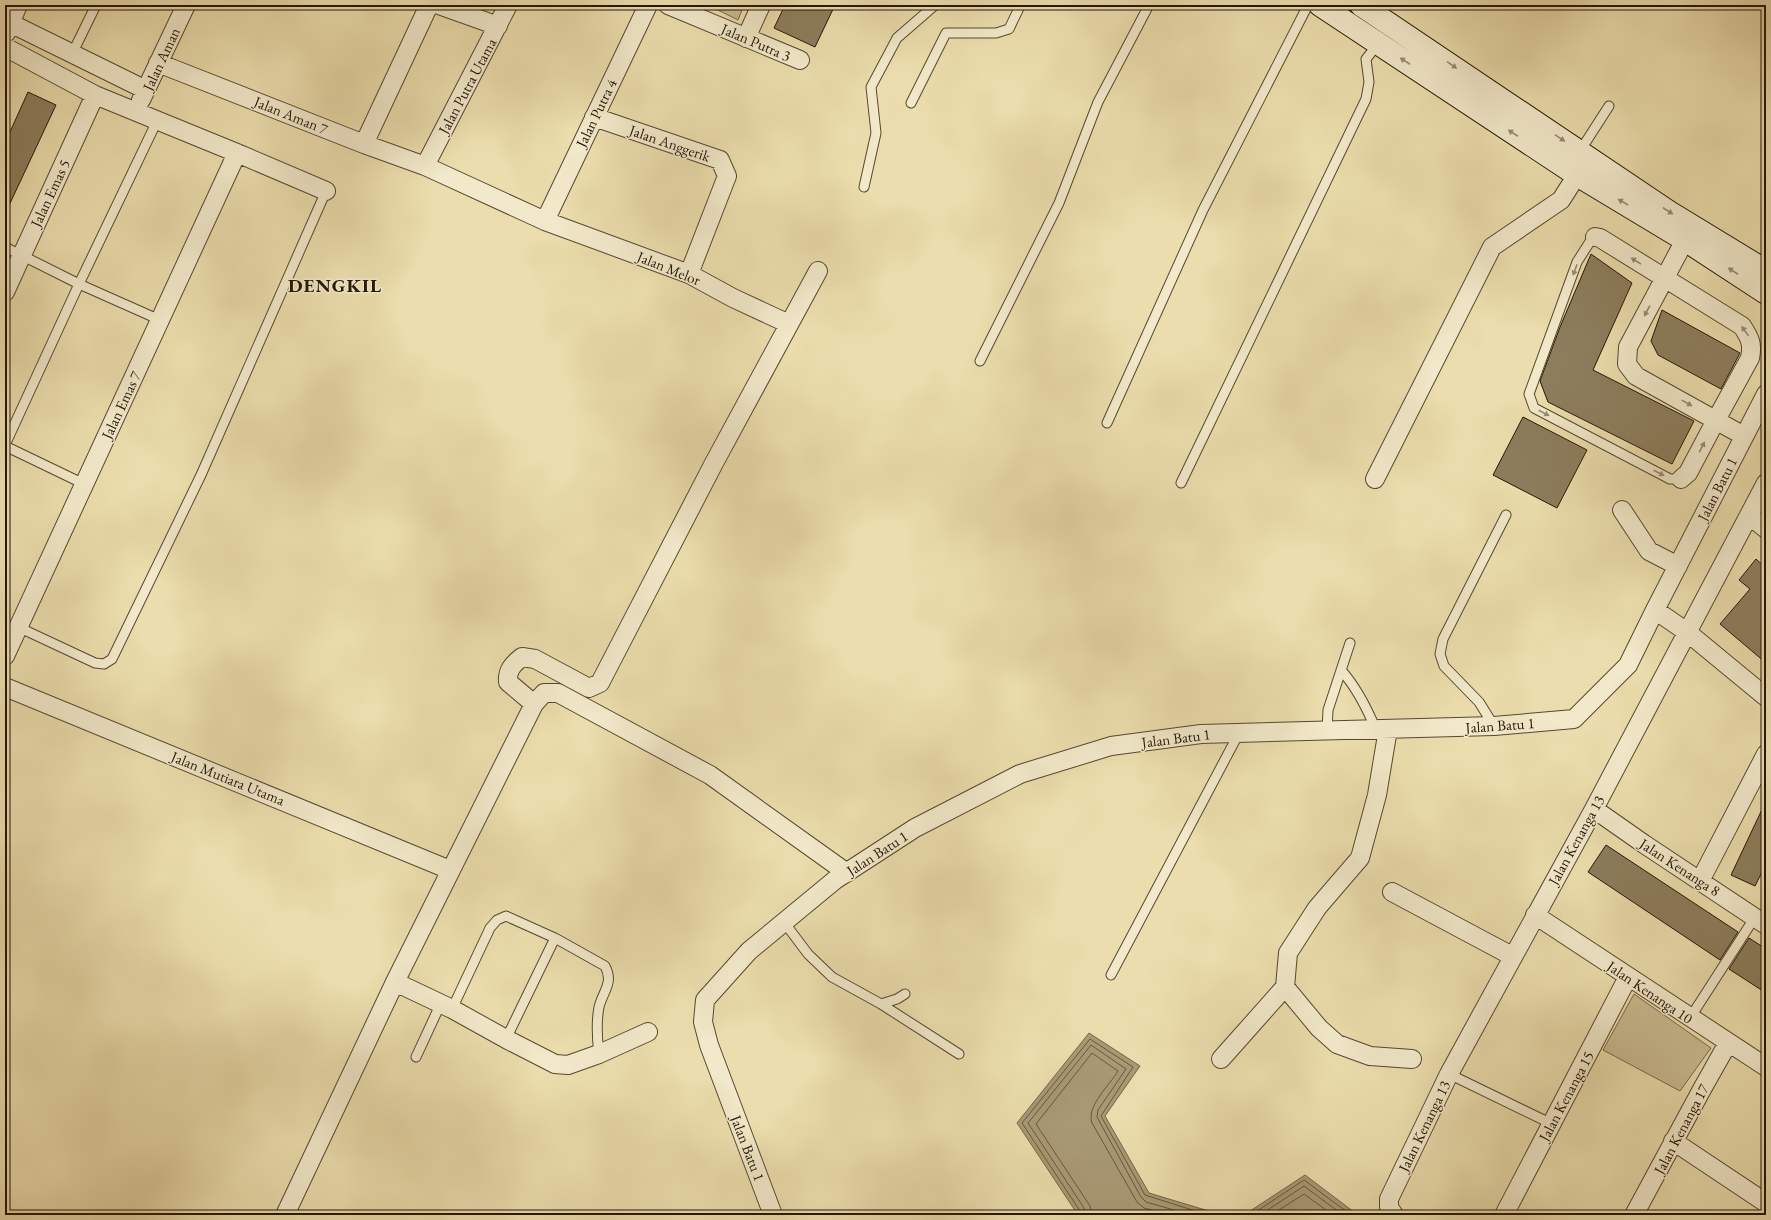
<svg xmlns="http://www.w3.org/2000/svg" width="1771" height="1220" font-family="'EB Garamond',serif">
  <rect width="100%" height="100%" fill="#ebddad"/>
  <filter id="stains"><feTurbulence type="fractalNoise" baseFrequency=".005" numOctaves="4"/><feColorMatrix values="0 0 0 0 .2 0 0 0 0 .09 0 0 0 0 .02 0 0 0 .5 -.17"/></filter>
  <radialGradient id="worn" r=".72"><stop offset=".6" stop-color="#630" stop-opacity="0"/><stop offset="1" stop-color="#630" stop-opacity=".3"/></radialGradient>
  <path fill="#c9bb90" stroke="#77684a" d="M708,5h36l-6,15z
    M1634,994l77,54 -31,43 -77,-41z"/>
  <path fill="#a89974" stroke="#746548" d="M1089,1033l51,33 -35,50 44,77 73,22h-144l-61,-92z
    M1305,1175l53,40h-114z"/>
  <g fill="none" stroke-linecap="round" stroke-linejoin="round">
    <path stroke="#66583c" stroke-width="1" d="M1081,1215l-1,-4 -58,-88 68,-84 43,28 -32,49 44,79 63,20
      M1086,1215l-2,-7 -56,-85 63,-78 35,24 -28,41 -1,7 44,80 5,5 45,13
      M1092,1215l-2,-9 -54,-82 56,-71 26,18c-8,14 -32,35 -26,52l45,79 7,6 25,7
      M1251,1215l53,-35 47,35
      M1260,1215l44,-29 39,29
      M1271,1215l33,-21 29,21"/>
  </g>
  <path fill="#8c7d5c" stroke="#251605" d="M785,5h50l-20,42 -41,-19z
    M28,92l28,13 -51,109v-71z
    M1591,254l41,29 -39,87 101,51 -22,43 -124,-62 -8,-21 20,-54z
    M1662,310l78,43 -19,36 -63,-34 -7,-14z
    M1523,417l64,33 -30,58 -64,-33z
    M1756,559l10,9v95l-46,-39 30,-35 -11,-9z
    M1766,801v63l-11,22 -24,-11z
    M1606,845l132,87 -18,28 -132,-88z
    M1749,938l17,11v44l-37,-24z"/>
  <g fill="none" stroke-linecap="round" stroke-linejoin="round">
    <defs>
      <path id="service" d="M72,54l24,-49
        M911,103l35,-70h50l13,-4 11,-23
        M1580,151l29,-45
        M864,187l12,-54 -5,-46 26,-49 38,-33
        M1595,237l-4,3 -14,22 -48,132 5,14 136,71h11
        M5,247l74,37 81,36
        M980,361l79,-158 39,-101 51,-97
        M1107,423l96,-213 105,-205
        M5,445l74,-161 78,-163
        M5,446l79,38
        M1181,483l185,-384 3,-17 -3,-23 12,-15
        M18,627l77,36 9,1 8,-5 89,-184 125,-284
        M1341,670c16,18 26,38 35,60
        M1494,726l-15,-24 -35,-36 -4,-12 3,-15 63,-124
        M1327,731l1,-21 22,-67
        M784,922l24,32 24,23 49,27 78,50
        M1111,975l128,-242
        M881,1004l16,-5 8,-5
        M452,1009l38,-81 7,-8 9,-4 49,22 50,28c9,17 -2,25 -6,41 -3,16 -2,31 0,47
        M1690,1018l65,-101
        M506,1039l49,-101
        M416,1057l25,-54
        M1449,1074l103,50"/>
      <path id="minor" d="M439,5l59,21
        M668,5l132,55
        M10,23l136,67
        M6,33l12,-28
        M746,38l15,-33
        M5,47l90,48 142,58 89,38
        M158,63l206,81 61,22 120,55 144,53 44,24 56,26
        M141,100l45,-95
        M594,117l126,43 7,16 -38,98
        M364,144l65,-139
        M425,166l83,-161
        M545,221l103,-216
        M1595,237l5,1 142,88c8,12 11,18 8,32l-34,62 -28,53 -7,6
        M1685,240l-57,107 -1,17 9,12 108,60
        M5,292l90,-197
        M1375,479l117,-232 69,-47 16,-25
        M1622,510l27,41 29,15
        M1749,515l17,14
        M1655,610l32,22 79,65
        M5,656l232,-503
        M5,687l445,183
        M534,704l-26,-22c-1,-12 5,-18 14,-25l13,2 54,29 11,-5 114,-220 104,-192
        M1594,809l50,35 122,81
        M1700,881l66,-127
        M1392,892l120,64
        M1535,915l231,152
        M395,982l57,27 54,30 49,25 13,1 31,-11 49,-22
        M1285,987l34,41 18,16 33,12 42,3
        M1221,1059l64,-72 3,-34 29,-45 43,-50 17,-63 11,-66
        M1673,1141l93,62
        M285,1215l110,-233 139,-278 10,-11h14l152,82 137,98
        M773,1215l-64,-170 -6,-23 2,-22 44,-49 86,-71 80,-52 105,-54 91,-28 90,-12 293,-8 80,-7 54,-54 27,-55 111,-216
        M1394,1215l-5,-8v-8l60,-125 145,-265 172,-326
        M1504,1215l124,-238
        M1634,1215l67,-124 27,-48"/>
      <path id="secondary" d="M1320,5l257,170 108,65 81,53
        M1361,5l308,207 97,59"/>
    </defs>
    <use href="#service" stroke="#56482f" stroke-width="11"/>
    <use href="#minor" stroke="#56482f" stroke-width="20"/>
    <use href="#secondary" stroke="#251605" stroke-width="24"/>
    <use href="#service" stroke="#f2e9ca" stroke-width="9"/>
    <use href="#minor" stroke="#f2e9ca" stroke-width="18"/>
    <use href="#secondary" stroke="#f2e9ca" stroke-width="22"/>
  </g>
  <defs><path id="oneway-solid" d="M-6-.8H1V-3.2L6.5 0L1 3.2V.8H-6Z"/></defs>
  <g fill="#968a71">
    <use href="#oneway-solid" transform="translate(1405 61) rotate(-147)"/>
    <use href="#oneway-solid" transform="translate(1452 65) rotate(34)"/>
    <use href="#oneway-solid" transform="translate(1513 133) rotate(-147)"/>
    <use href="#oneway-solid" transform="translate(1560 138) rotate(34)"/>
    <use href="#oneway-solid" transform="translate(1623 202) rotate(-149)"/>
    <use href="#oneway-solid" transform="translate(1668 211) rotate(33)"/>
    <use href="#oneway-solid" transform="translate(1636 261) rotate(-148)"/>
    <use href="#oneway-solid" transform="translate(1575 270) rotate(110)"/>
    <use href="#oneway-solid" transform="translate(1733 271) rotate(-147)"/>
    <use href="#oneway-solid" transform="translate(1647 311) rotate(118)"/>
    <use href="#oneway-solid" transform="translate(1745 331) rotate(-126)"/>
    <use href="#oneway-solid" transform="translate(1687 403) rotate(29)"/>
    <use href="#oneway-solid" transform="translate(1544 413) rotate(28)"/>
    <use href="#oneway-solid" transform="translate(1702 447) rotate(-63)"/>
    <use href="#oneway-solid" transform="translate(1659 473) rotate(28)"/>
  </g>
  <g text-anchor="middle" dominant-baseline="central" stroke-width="3" stroke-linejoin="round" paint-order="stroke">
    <g font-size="15" fill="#251605" stroke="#f2e9ca">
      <text transform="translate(756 42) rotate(23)">Jalan Putra 3</text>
      <text transform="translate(161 59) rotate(-65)">Jalan Aman</text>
      <text transform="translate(467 86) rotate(-62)">Jalan Putra Utama</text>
      <text transform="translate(596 113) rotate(-64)">Jalan Putra 4</text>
      <text transform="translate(291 115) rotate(22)">Jalan Aman 7</text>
      <text transform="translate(670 143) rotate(19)">Jalan Anggerik</text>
      <text transform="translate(50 193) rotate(-65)">Jalan Emas 5</text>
      <text transform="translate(669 268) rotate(22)">Jalan Melor</text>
      <text transform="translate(121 405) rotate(-65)">Jalan Emas 7</text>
      <text transform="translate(1717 489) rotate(-63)">Jalan Batu 1</text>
      <text transform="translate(1500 725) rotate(-4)">Jalan Batu 1</text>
      <text transform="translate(1176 738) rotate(-7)">Jalan Batu 1</text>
      <text transform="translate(228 778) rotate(22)">Jalan Mutiara Utama</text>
      <text transform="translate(1576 840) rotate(-61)">Jalan Kenanga 13</text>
      <text transform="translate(877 853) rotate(-33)">Jalan Batu 1</text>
      <text transform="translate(1680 867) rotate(33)">Jalan Kenanga 8</text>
      <text transform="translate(1650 992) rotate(34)">Jalan Kenanga 10</text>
      <text transform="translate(1566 1096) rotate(-62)">Jalan Kenanga 15</text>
      <text transform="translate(1424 1126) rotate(-64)">Jalan Kenanga 13</text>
      <text transform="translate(1681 1129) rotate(-62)">Jalan Kenanga 17</text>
      <text transform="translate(748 1148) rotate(69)">Jalan Batu 1</text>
    </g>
    <g font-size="19" font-weight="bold" letter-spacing="1" fill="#251605" stroke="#f2e9ca">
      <text x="335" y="285">DENGKIL</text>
    </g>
  </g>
  <rect width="1771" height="1220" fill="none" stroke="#ebddad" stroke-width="20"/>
  <rect x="6" y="6" width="1759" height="1208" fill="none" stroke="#251605" stroke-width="2"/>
  <rect x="10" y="10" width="1751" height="1200" fill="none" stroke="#251605"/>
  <rect width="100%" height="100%" filter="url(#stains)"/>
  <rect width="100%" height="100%" fill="url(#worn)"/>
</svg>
